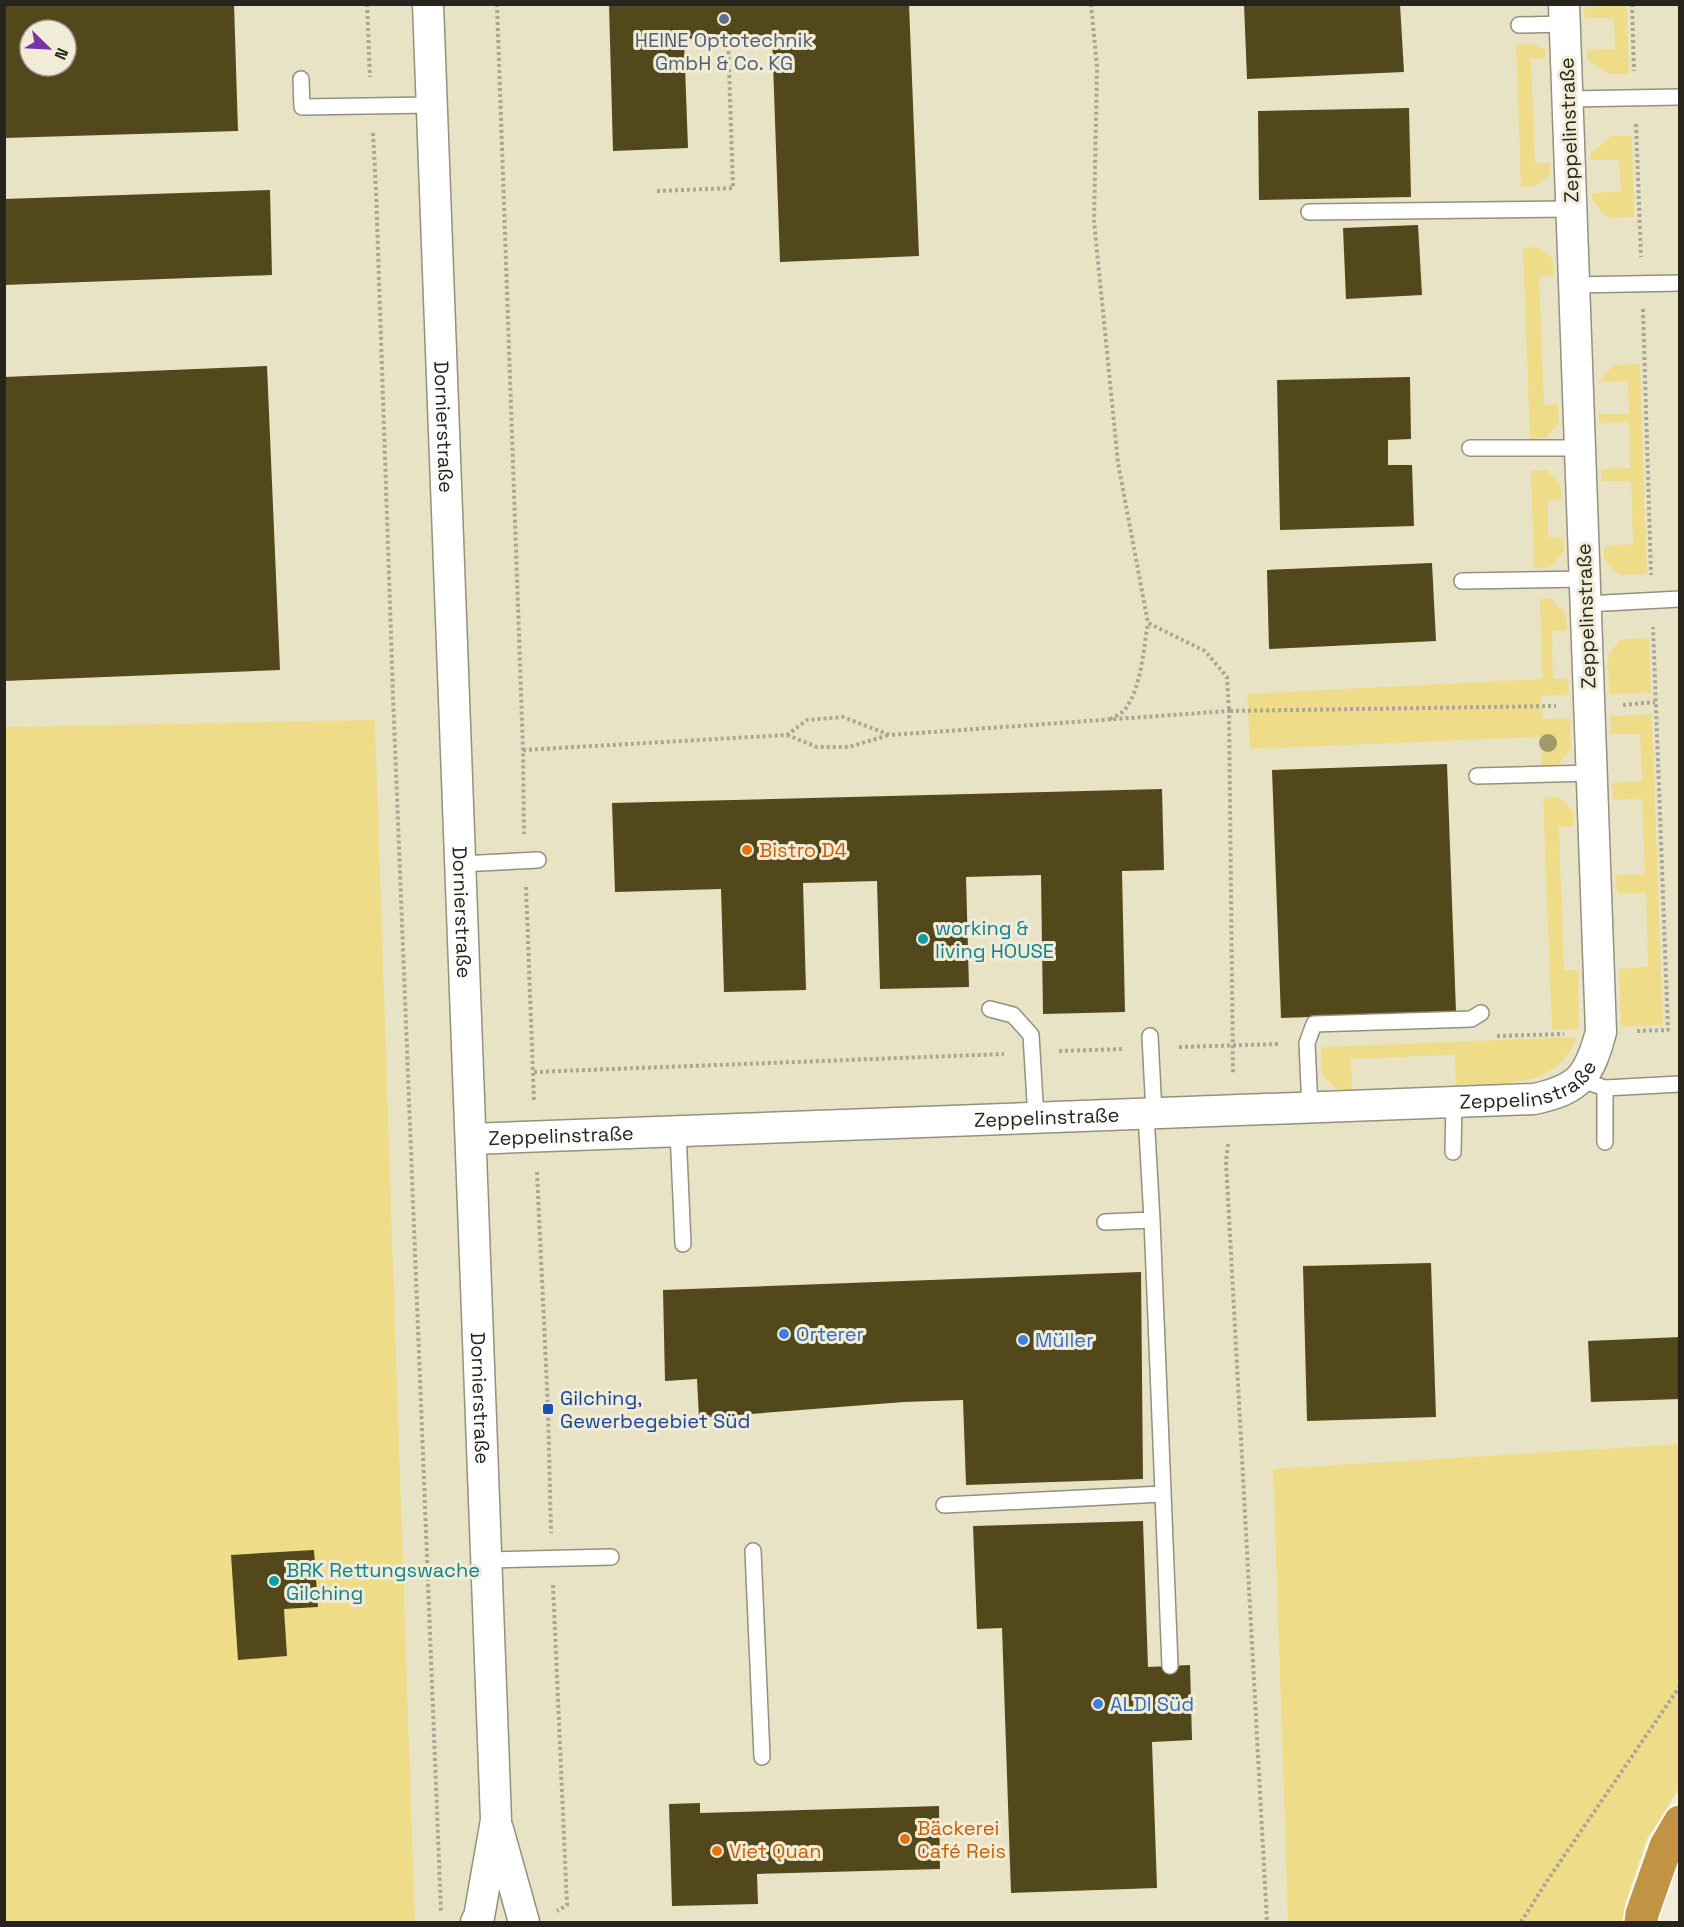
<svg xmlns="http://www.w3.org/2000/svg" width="1684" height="1927" font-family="'Space Grotesk',sans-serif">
  <rect width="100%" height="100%" fill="#f1ecd7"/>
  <path fill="#e9e3c6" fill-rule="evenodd" d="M4,5h1675v1439l-406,26 15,452h-873l-40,-1201 -370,6zM30,30h36v36h-36z"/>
  <path fill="#eedc89" d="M1627,5l2,69h-20l-22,-14v-10l28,-1 -1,-31h-29l-1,-11z
    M1532,44l13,5v9l-14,1 4,104h15v11l-14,12 -15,1 -5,-142z
    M1611,136h21l2,81 -26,1 -16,-18v-7l29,-2 -2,-31h-29l1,-7z
    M1538,247l15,12 1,17h-15l5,129 14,-1 1,20 -14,14 -15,1 -7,-191z
    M1640,364l7,210 -27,1 -16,-15v-14l29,-2 -2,-63h-29l-1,-12 29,-1 -1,-46 -30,1v-9h30l-1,-33 -30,1 15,-17z
    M1547,470l13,13 2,16 -14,2v36h15l1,15 -14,15 -16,2 -3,-98z
    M1540,599h11l15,15 1,16 -15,1 1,47 15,1 1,16 -28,1 1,23 28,-1 1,31 -14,16 -15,1 -1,-29 -291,12 -3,-55 295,-15z
    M1649,638l2,55 -42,1 -1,-39 13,-16z
    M1652,714l11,311 -42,2 -2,-58 29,-2 -2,-74h-29l-1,-18 29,-1 -3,-75 -29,1 -1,-17 30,-2 -2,-47h-29l-1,-18z
    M375,720l40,1202h-410l-1,-1195z
    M1543,797h16l14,14v15l-14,1 5,143h14l1,59 -27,1z
    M1576,1037c-16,53 -77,46 -120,48l-1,-30 -104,4 1,30h-15l-15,-14 -1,-28z
    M1679,1444v345l-32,50 -22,66 -2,17h-335l-15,-453z"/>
  <path fill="#52481b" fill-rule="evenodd" d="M4,4h230l4,127 -234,7zM30,30h36v36h-36z
    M609,4h300l10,252 -139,6 -8,-227 -88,4 4,109 -75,3z
    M1244,4h156l4,68 -157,7z
    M1409,108l2,89 -152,3 -1,-89z
    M270,190l2,85 -268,10v-86z
    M1418,225l4,70 -76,4 -3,-71z
    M267,366l13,304 -276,11v-304z
    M1410,377l1,62 -23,1v25h24l2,61 -134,4 -3,-150z
    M1432,563l4,78 -167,8 -2,-79z
    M1447,764l9,248 -175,6 -9,-248z
    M1162,789l2,81 -42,1 3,141 -82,2 -2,-139 -75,2 3,110 -89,2 -3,-108 -74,2 3,107 -82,2 -3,-103 -106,3 -3,-89z
    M1431,1263l5,154 -129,4 -4,-155z
    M1141,1272l2,207 -177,6 -3,-85 -59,2 -205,16 -2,-39 -32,2 -2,-91z
    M1680,1337v62l-89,3 -3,-61z
    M1143,1521l5,146 42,-2 2,75 -40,2 5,146 -146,5 -9,-265 -25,1 -4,-103z
    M314,1550l4,57 -34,2 3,47 -49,4 -7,-105z
    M700,1803v10l239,-7 1,63 -183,5 1,30 -86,2 -3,-102z"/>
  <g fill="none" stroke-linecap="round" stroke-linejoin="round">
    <defs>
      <path id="lane" d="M1519,25l45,-1
        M301,79l1,28 129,-2
        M1568,99l112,-2
        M1309,212l262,-3
        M1574,285l106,-2
        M1470,448h110
        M1462,581l123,-2
        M1586,604l94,-5
        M1477,776l115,-3
        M460,864l78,-4
        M990,1009l23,6 18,20 5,83
        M1150,1036l4,77
        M1581,1080l24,8 75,-4
        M1605,1088v54
        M1310,1108l-3,-65 7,-19 157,-5 10,-6
        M1146,1114l6,106 18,446
        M678,1131l5,113
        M1453,1152l1,-50
        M1105,1222l47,-2
        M944,1505l218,-11
        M753,1551l9,206
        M487,1560l124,-3"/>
      <g id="street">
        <path id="s1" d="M428,4l68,1816 -17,97 -3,5"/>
        <path id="s2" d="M471,1139l1063,-40c46,-10 55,-23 67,-67l-37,-1028"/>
        <path d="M498,1829l26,93"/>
      </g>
      <path id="highway" d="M1641,1922l1,-8 24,-68 14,-24"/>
    </defs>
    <use href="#lane" stroke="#94907d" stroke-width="18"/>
    <use href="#street" stroke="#94907d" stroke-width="33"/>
    <use href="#highway" stroke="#fff" stroke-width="36"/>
    <path stroke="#aaa696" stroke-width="4" stroke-dasharray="3 3" stroke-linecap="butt" d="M367,4l3,73
      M497,4l26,746 1,84
      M1091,4l6,63 -3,154 24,242 30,160 57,28 22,26 2,34 327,-5
      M1632,4l2,67
      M1636,124l5,133
      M373,133l3,57 17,505 48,1217
      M657,191l76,-3 -5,-151
      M1643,309l8,266
      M1623,705l32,-3
      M1110,719c6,-3 13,-6 16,-11 16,-23 17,-58 22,-85
      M787,735l30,12h32l40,-12
      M523,750l264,-15 20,-15 36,-3 47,18 339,-24 4,363
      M526,887l8,214
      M1637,1031l31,-1 -15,-403
      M1497,1036l67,-2
      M1179,1047l100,-3
      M1059,1051l64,-2
      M534,1072l470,-18
      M1228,1144l-2,17 41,761
      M537,1172l11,237 3,124
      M553,1585l14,320 -10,6
      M1521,1922l28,-44 131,-192"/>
    <use href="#lane" stroke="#fff" stroke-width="15"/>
    <use href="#street" stroke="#fff" stroke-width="30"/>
    <use href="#highway" stroke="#c09443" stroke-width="33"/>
  </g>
  <circle fill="#a1986b" cx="1548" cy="743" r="9"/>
  <circle fill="#5c6f8a" stroke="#f1ecd7" stroke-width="2" cx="724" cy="19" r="6"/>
  <g fill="#e8710a" stroke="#f1ecd7" stroke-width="2">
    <circle cx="747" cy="850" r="6"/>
    <circle cx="905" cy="1839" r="6"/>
    <circle cx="717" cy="1851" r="6"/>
  </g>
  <g fill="#0f9aa8" stroke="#f1ecd7" stroke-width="2">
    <circle cx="923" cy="939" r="6"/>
    <circle cx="274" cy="1581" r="6"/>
  </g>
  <g fill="#3f7fe0" stroke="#f1ecd7" stroke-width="2">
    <circle cx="784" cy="1334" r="6"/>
    <circle cx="1023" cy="1340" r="6"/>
    <circle cx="1098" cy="1704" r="6"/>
  </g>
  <rect fill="#1a4fb4" stroke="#f1ecd7" stroke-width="2" x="542" y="1403" width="12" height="12" rx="3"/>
  <g text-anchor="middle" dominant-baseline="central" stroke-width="6" stroke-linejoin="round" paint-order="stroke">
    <g font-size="20" fill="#4e5e75" stroke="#f1ecd7">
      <text x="724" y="40">HEINE Optotechnik<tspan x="724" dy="23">GmbH &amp; Co. KG</tspan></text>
    </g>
    <g font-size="20" fill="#26241c" stroke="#f1ecd7">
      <text transform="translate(1569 130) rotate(-92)">Zeppelinstraße</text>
      <text stroke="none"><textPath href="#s1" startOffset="423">Dornierstraße</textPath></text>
      <text transform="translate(1586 616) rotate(-92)">Zeppelinstraße</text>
      <text stroke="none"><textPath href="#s1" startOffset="909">Dornierstraße</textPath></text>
      <text stroke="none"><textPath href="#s2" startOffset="1062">Zeppelinstraße</textPath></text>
      <text stroke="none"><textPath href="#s2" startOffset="576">Zeppelinstraße</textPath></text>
      <text stroke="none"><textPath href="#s2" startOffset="90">Zeppelinstraße</textPath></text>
      <text stroke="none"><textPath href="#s1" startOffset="1395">Dornierstraße</textPath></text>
    </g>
    <g font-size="20" fill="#c56008" stroke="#f1ecd7" text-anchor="start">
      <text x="759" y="850">Bistro D4</text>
      <text x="917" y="1828">Bäckerei<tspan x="917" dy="23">Café Reis</tspan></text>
      <text x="729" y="1851">Viet Quan</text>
    </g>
    <g font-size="20" fill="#0d838f" stroke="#f1ecd7" text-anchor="start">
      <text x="935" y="928">working &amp;<tspan x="935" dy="23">living HOUSE</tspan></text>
      <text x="286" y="1570">BRK Rettungswache<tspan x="286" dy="23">Gilching</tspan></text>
    </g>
    <g font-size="20" fill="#366cbe" stroke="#f1ecd7" text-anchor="start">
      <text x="796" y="1334">Orterer</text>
      <text x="1035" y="1340">Müller</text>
      <text x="1110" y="1704">ALDI Süd</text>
    </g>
    <g font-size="20" fill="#164399" stroke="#f1ecd7" text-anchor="start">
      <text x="560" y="1398">Gilching,<tspan x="560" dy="23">Gewerbegebiet Süd</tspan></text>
    </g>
  </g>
  <rect width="1684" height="1927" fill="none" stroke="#26241c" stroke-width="12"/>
  <g transform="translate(48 48) rotate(114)"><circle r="28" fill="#f1ecd7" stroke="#a09c8c" stroke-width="1.5"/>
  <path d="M0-4.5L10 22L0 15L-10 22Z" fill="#7b31a4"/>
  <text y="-9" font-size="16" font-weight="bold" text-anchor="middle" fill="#26241c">N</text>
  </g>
</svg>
